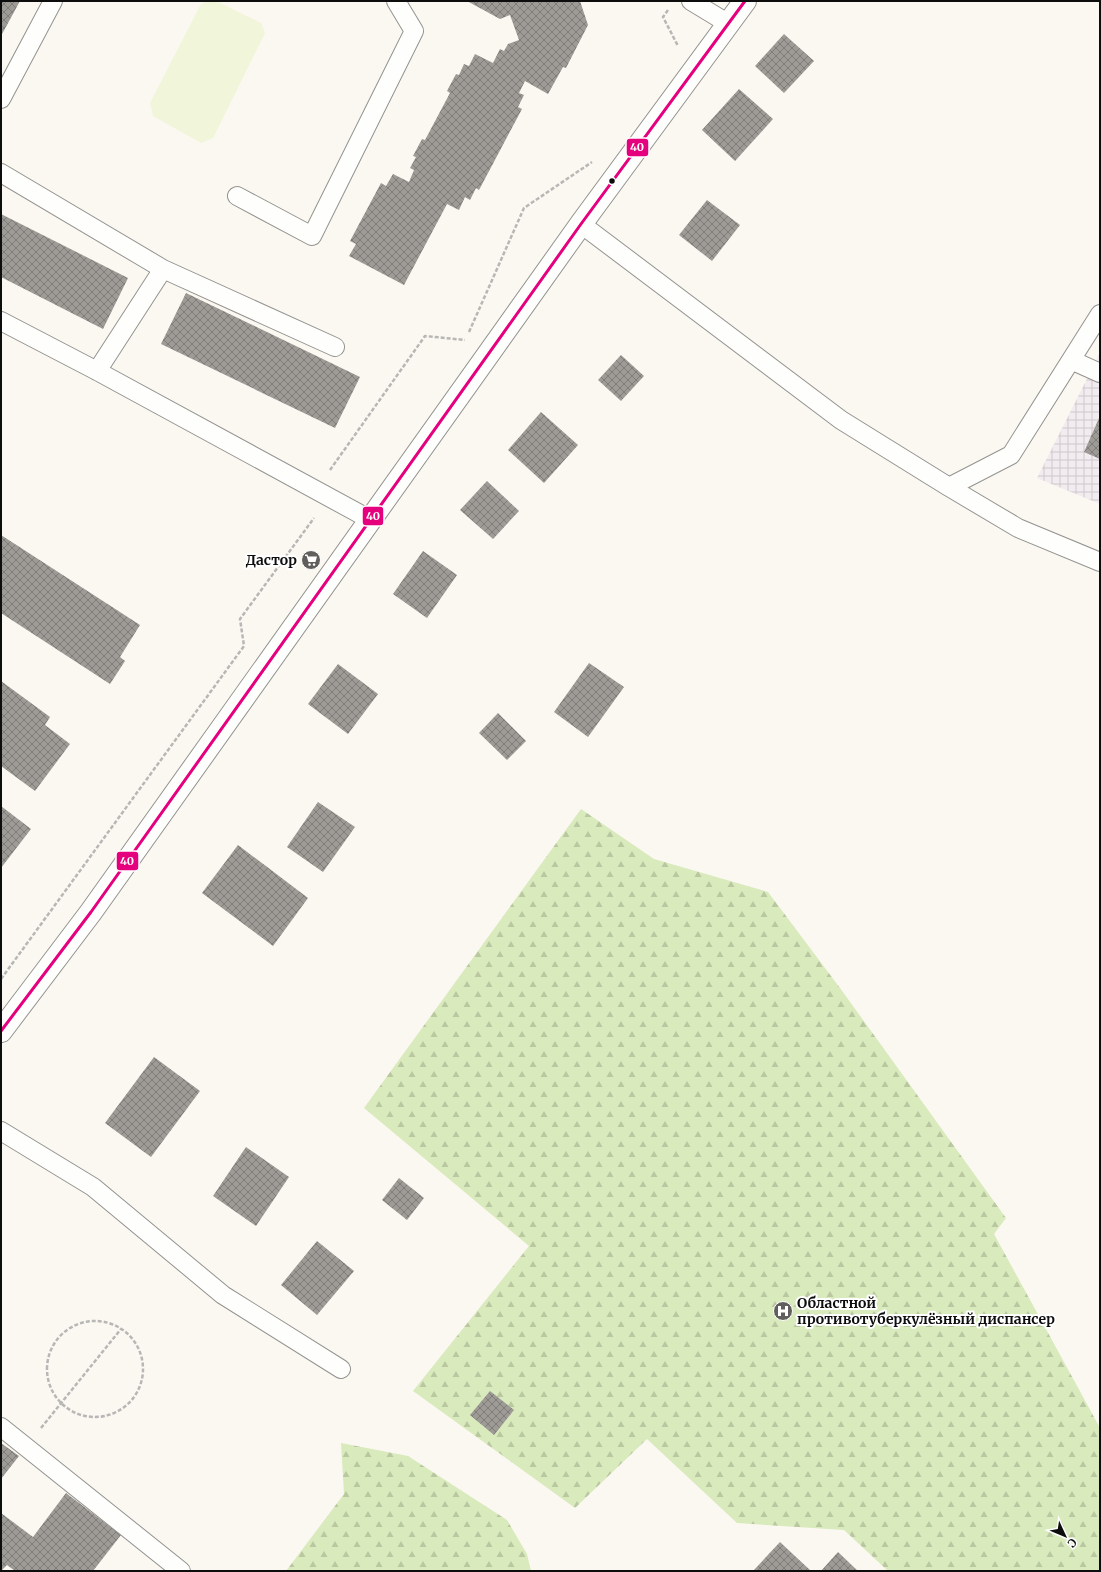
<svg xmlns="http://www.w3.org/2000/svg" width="1101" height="1572" font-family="Merriweather,serif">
  <defs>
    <pattern id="industrial-grid" width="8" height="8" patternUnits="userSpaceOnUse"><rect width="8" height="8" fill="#f2ebef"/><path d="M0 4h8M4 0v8" fill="none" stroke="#cec8cc"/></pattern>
    <pattern id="forest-firs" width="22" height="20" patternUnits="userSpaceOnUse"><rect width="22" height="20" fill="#d9eabc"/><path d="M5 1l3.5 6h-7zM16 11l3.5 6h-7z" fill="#b9c8a0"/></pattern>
    <pattern id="building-cross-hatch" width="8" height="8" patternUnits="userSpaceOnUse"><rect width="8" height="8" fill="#9e9b97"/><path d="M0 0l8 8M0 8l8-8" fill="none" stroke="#7f7d7a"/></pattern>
  </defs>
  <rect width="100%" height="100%" fill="#fbf8f1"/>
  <path fill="url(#industrial-grid)" d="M1100,353v151l-63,-26z"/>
  <path fill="url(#forest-firs)" d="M581,809l73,50 114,33 72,96 166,230 -12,16 106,194v143h-212l-44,-41 -107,-7 -90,-84 -72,69 -162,-117 116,-145 -165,-138z
    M341,1443l67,13 99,64 20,34 4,17h-245l58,-77z"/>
  <path fill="#f1f5d9" d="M208,1h8l45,22 4,10 -52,105 -12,5 -48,-27 -3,-13 51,-99z"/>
  <path fill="url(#building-cross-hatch)" d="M1,1h19l-19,35z
    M467,1h113l8,24 -22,43 -3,-1 -15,27 -23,-13 -6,12 5,2 -6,12 4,2 -43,81 -3,-2 -6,12 -5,-3 -6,13 -12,-6 -43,81 -55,-29 7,-12 -6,-3 31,-58 5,3 7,-12 16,8 5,-12 -4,-2 6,-11 -3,-1 9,-17 3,1 25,-47 -3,-2 9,-17 3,1 5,-11 5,2 6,-12 18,9 7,-14 4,2 4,-7 11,-4 -9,-25 -10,4z
    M784,34l30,27 -30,32 -29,-27z
    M739,89l34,30 -38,42 -33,-31z
    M707,200l33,25 -28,36 -33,-26z
    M1,214l127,64 -25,51 -102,-52z
    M186,293l174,84 -25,51 -174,-84z
    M621,355l23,21 -23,25 -23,-21z
    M541,412l37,33 -34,38 -36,-33z
    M1100,416v43l-16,-7z
    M487,481l32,30 -26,28 -33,-29z
    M1,535l139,90 -20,32 5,4 -15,23 -109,-71z
    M423,551l34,24 -30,43 -34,-24z
    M589,663l35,24 -36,50 -34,-25z
    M338,664l40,30 -30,40 -40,-30z
    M1,681l49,36 -5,8 25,19 -35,47 -34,-25z
    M498,713l28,28 -19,19 -28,-27z
    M318,802l37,25 -32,45 -36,-25z
    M1,806l30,23 -30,39z
    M238,845l70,53 -35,48 -71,-53z
    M154,1057l46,34 -49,66 -46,-34z
    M246,1147l43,30 -33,49 -43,-30z
    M399,1178l25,20 -17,22 -25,-20z
    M317,1241l37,30 -37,44 -36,-30z
    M490,1391l24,19 -20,25 -24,-20z
    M1,1443l18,13 -18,23z
    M66,1493l55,42 -28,36h-78l-8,-6 -6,6v-58l32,24z
    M780,1542l31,29h-58z
    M838,1552l20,19h-37z"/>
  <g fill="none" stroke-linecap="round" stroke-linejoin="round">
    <defs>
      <path id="service" d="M691,1l38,23
        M1,99l52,-98
        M1,173l162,96 -66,102
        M237,196l75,40 102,-205 -18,-30
        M581,224l260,196 108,67 62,-32 89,-141
        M163,269l172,78
        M1,321l96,50 274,149
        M1071,360l29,13
        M949,487l69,41 82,34
        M1,1131l92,56 130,108 118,74
        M1,1427l180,144"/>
      <path id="tertiary" d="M1,1031l90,-119 490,-688 164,-223"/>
    </defs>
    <use href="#service" stroke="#949390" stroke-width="20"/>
    <use href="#tertiary" stroke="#949390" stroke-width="24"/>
    <path stroke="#b8b7b6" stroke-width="2.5" stroke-dasharray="4 2" stroke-linecap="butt" d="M668,10l-5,7 15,29
      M469,332l55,-124 68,-46
      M330,470l95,-134 40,4
      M1,979l243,-333 -4,-27 74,-101
      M47 1369a48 48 0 1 1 96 0a48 48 0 1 1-96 0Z
      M41,1428l80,-99"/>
    <use href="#service" stroke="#fefefd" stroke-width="18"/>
    <use href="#tertiary" stroke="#fefefd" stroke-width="22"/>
    <defs>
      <path id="bus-1" d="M1,1031l90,-119 490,-688 164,-223"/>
    </defs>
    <use href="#bus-1" stroke="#fff" stroke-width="6"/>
    <use href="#bus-1" stroke="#e5007d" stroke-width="3"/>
  </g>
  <defs>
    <symbol id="supermarket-disc" viewBox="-11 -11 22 22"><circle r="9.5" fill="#605f5d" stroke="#fff"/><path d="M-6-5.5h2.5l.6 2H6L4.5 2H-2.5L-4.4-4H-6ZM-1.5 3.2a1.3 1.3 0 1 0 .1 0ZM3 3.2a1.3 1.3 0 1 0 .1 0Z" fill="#fff"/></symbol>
    <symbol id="hospital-disc" viewBox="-11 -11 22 22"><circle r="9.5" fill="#605f5d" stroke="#fff"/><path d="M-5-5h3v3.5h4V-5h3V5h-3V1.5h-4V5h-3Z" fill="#fff"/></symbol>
  </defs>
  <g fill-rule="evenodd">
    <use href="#supermarket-disc" x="300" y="549" width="22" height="22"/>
    <use href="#hospital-disc" x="772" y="1300" width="22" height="22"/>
  </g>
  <circle fill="#0d0d0d" stroke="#fff" stroke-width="1.5" cx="612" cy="181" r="3.5"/>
  <g text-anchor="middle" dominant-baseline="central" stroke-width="4" stroke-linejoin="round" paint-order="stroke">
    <g font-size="14" font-weight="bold" fill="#0d0d0d" stroke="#fff" text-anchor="end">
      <text x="297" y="560">Дастор</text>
      <text x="797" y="1303" text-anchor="start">Областной<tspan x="797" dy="16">противотуберкулёзный диспансер</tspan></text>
    </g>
  </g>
  <g stroke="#fff" stroke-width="1.5">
    <rect x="626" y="138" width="23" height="19" rx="4" fill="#e5007d"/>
    <rect x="362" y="506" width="22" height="20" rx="4" fill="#e5007d"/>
    <rect x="116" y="851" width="23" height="20" rx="4" fill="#e5007d"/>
  </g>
  <g font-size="11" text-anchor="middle" font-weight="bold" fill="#fff">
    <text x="637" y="151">40</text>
    <text x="373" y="520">40</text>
    <text x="127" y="865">40</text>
  </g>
  <rect width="1101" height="1572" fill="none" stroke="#0d0d0d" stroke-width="4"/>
  <g transform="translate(1065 1536) rotate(134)" stroke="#ffffff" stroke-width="3" paint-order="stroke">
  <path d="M0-3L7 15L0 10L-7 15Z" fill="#0d0d0d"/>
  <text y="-6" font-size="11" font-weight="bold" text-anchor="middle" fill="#0d0d0d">С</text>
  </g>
</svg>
